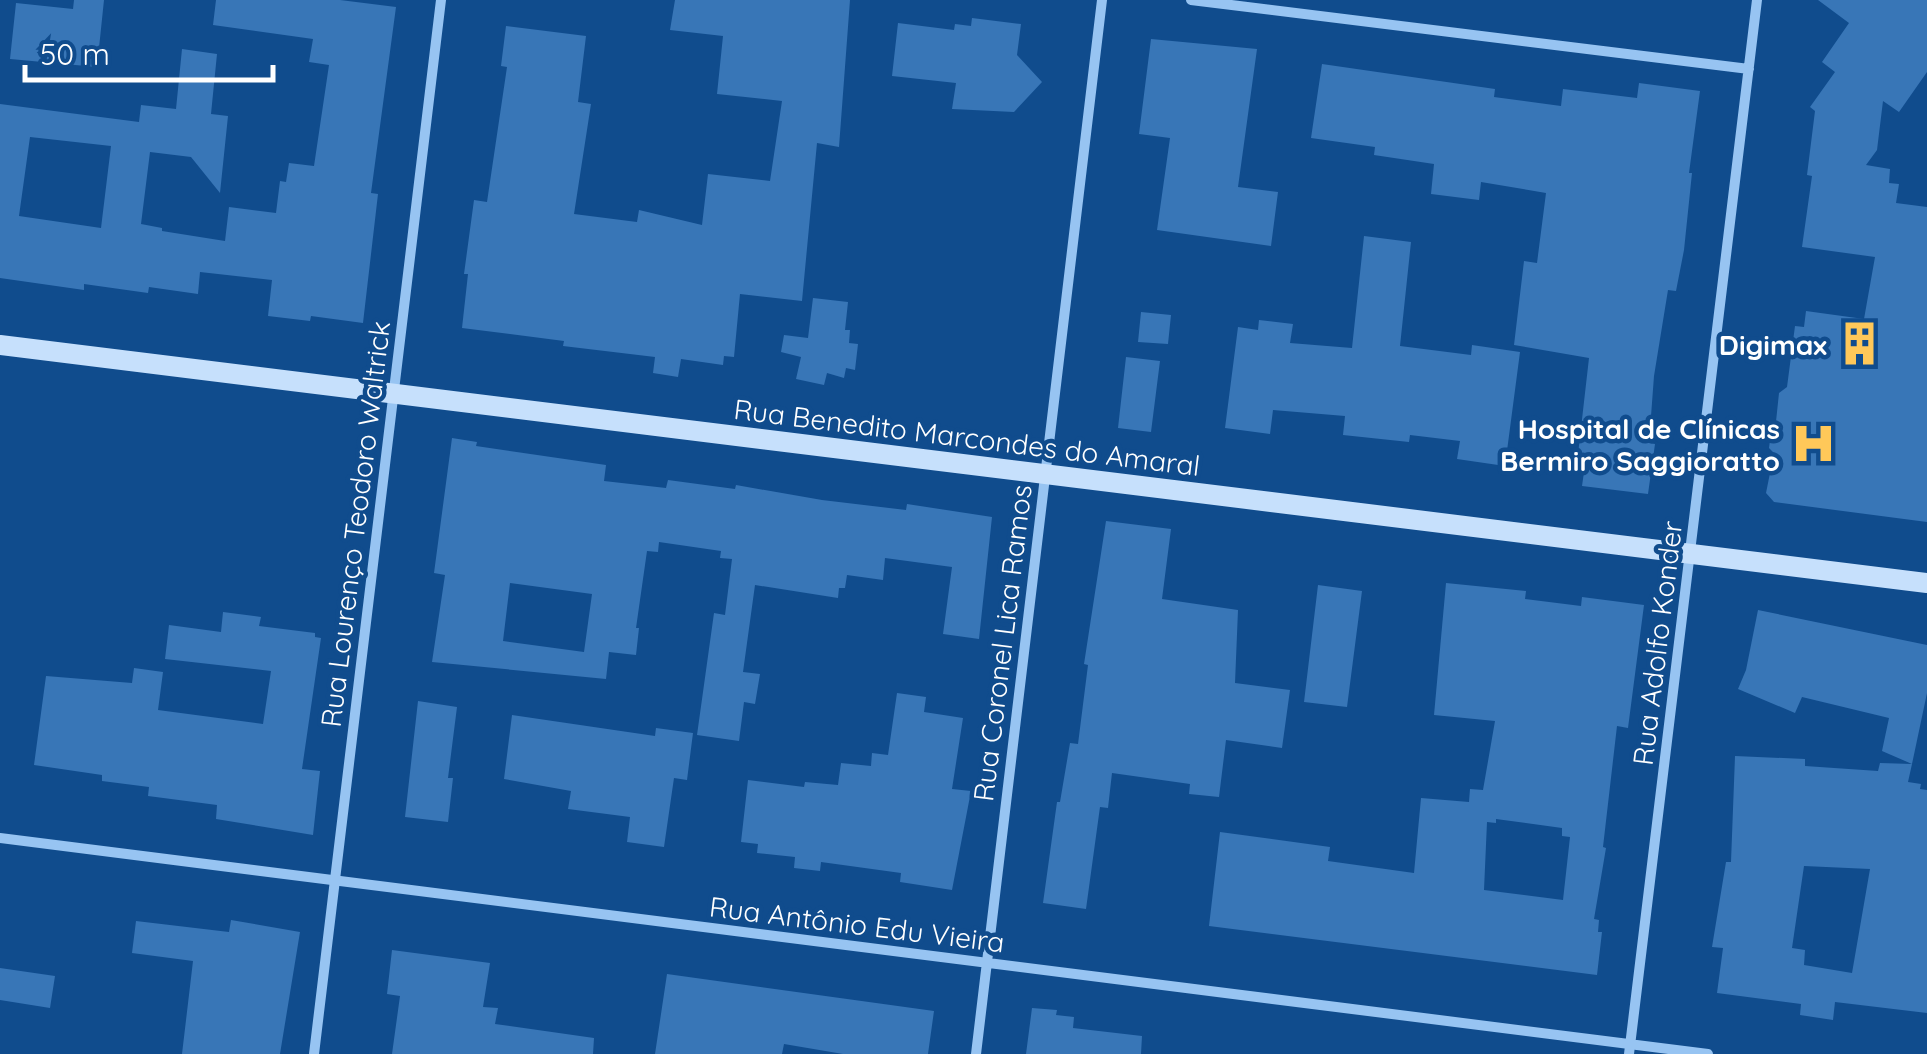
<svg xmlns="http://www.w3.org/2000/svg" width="1927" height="1054" font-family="Quicksand,sans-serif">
  <rect width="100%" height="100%" fill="#104c8d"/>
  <path fill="#3876b7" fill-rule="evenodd" d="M74,0h30l-7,67 -87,-8 6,-56 57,6z
    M216,0h124l56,7 -25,186 7,1 -15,129 -52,-7 -1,5 -42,-5 4,-36 -72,-8 -2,22 -49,-7 -1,6 -64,-9v6l-84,-12v-174l139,18 2,-17 35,4 6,-60 35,5 -6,60 17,2 -8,77 -29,-36 -41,-5 -9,72 21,4v3l63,10 4,-34 47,6 4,-32 6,1 3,-19 25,3 15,-101 -20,-3 4,-23 -100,-14zM30,137l81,9 -10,82 -82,-12z
    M675,0h175l-11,147 -22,-4 -15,158 -62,-7 -6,63 -10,-1 -1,9 -42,-6 -3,18 -25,-4 2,-16 -92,-11 1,-5 -102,-13 6,-54h-4l10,-74 13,2 20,-135 -6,-1 5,-40 80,10 -8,66 13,2 -17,110 63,8 2,-12 63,15 6,-51 62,7 12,-80 -65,-7 6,-58 -53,-6z
    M1818,0h109v72l-28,40 -16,-11 -6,49 -11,15 24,4 -1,14 10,1 -3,19 31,4v315l-153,-20 -8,-9 8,-40 -5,-5 2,-15 4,-2 4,-38 8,-6 8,-61 9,1 2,-16 58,8 11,-62 -73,-10 10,-71 -5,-1 8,-64 -5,-4 25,-35 -13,-10 27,-39z
    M972,18l49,6 -4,31 25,27 -28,30 -62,-3 4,-26 -64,-7 6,-53 56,7 1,-6 16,2z
    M1151,39l106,10 -19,138 40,5 -7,54 -114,-16 13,-92 -31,-4z
    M1322,64l173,25 -1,8 67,9 2,-17 74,9 2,-15 61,8 -11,82h3l-8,77 -8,41 -8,-1 -14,86 -5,67 6,1 -7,50 -66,-8 3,-21 -8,-2 12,-105 -75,-13 10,-84 13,2 9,-70 -65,-11 -2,18 -48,-6 3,-30 -60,-9 1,-8 -64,-9z
    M1364,236l47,6 -11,104 71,9 1,-10 48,7 -15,114 -48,-7 3,-18 -50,-6 -1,7 -66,-7 2,-19 -72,-6 -3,24 -45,-6 13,-101 20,3 1,-10 34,4 -3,19 62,5z
    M813,298l35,4 -3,28h5l-1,13 9,1 -3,26 -9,-2 -2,10 -17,-5 -3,12 -28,-6 5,-22 -20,-5 3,-17 24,3z
    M1141,312l30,3 -3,29 -30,-2z
    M1126,357l34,4 -9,71 -33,-4z
    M452,438l25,4 -1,4 130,19 -2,16 62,7 2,-8 67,9 1,-4 86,15 84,10 1,-6 85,13 -13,122 -36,-5 9,-67 -67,-9 -2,22 -36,-5 -2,13h-6l-1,10 -83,-13 -12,87 17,2 -5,30 -11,-2 -5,39 -42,-6 17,-122 11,2 7,-56 -12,-1 1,-7 -62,-9 -1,10 -11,-1 -11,77h3l-3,27 -27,-3 -3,27 -174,-17 13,-87 -11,-2zM510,583l82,11 -8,58 -81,-11z
    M1106,521l65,8 -9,70 76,11 -3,73 55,7 -8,58 -56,-8 -7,57 -30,-3 1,-10 -78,-11 -4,35 -8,-1 -14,102 -43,-6 14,-101h3l10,-59 8,1 10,-79 -4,-1z
    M1446,583l80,8 -1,8 56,7 1,-9 62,8 -16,123 -11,-2 -14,121 3,1 -12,71 5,1 -1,12h4l-5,43 -388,-49 11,-94 110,15 -2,14 86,12 7,-75 48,4 1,-13 13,1 12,-69 -61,-6zM1496,819l66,9v8l8,1 -7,63 -79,-10 3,-68 9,1z
    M1318,585l44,6 -15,116 -43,-5z
    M1758,610l169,35v48l-15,71 -30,-13 7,-33 -87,-21 -7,16 -57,-24 8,-19z
    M223,612l38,5 -2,9 56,7v4l6,1 -19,131 18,2 -7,64 -97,-16 1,-14 -69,-9 1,-9 -47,-6v-6l-68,-10 12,-89 86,7 2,-15 29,4 -5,38 105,14 8,-53 -106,-12 4,-34 52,7z
    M897,693l29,4 -2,15 39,6 -11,71 19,2 -19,99 -52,-8 1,-9 -80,-11 -1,9 -26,-3 1,-11 -38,-4 1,-9 -17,-2 7,-62 56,7 1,-5 33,3 3,-22 30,3 1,-13 16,2z
    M418,701l39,6 -9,71h5l-5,44 -43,-5z
    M512,715l143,21 1,-8 37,5 -6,47 -13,-2 -10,69 -37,-5 3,-25 -62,-8 3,-18 -67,-12z
    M1735,756l70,3v7l73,5 2,-8 32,1 -4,18 13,2 -1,5 7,1v223l-92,-11 -2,18 -33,-5 1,-11 -84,-11 6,-45 -11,-1 14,-85h5zM1804,866l66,3 -18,104 -48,-8 1,-15 -13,-2z
    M231,920l69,12 -20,122h-98l11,-93 -61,-8 4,-32 93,11z
    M392,950l98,13 -7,44 15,1 -3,16 99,14 -1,16h-201l8,-58 -13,-2z
    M0,968l55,8 -5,32 -50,-8z
    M667,974l267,37 -6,43h-85l-59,-10 -2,10h-127z
    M1032,1008l25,2 -1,5 18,2 -1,11 69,8 -1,18h-115z"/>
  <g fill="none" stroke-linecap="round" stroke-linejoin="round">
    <path stroke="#97c4f2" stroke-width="10" d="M1191,0l558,69
      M0,838l1708,216
      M314,1054l127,-1054
      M976,1054l126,-1054
      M1629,1054l128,-1054"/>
    <path stroke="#c6e0fc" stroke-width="20" d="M0,345l1927,238"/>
  </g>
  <defs>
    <symbol id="building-bare" viewBox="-9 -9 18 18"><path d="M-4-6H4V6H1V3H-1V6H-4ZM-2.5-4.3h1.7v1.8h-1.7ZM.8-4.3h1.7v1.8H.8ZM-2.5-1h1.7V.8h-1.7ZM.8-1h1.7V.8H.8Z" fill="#ffc859" stroke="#104c8d" stroke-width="2.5" paint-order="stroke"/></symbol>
    <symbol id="hospital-bare" viewBox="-9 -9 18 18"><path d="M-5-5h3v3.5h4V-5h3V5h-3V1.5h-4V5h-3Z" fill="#ffc859" stroke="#104c8d" stroke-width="2.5" paint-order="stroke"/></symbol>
  </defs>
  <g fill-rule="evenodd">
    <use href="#building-bare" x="1828" y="312" width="63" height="63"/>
    <use href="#hospital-bare" x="1782" y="412" width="63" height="63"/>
  </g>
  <g text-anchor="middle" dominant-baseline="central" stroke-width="9" stroke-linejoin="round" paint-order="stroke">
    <g font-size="28" font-weight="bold" fill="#fff" stroke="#104c8d" text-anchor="end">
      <text x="1827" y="344">Digimax</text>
      <text x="1780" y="428">Hospital de Clínicas<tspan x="1780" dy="32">Bermiro Saggioratto</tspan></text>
    </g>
    <g font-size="28" fill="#fff" stroke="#104c8d">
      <text transform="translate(967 437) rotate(7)">Rua Benedito Marcondes do Amaral</text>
      <text transform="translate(355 524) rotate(-83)">Rua Lourenço Teodoro Waltrick</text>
      <text transform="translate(1002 643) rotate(-83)">Rua Coronel Lica Ramos</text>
      <text transform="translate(1657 643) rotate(-83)">Rua Adolfo Konder</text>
      <text transform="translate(857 924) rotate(7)">Rua Antônio Edu Vieira</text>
    </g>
  </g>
  <path d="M25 65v15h248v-15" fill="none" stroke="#ffffff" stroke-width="5"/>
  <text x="40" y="65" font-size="30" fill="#ffffff" stroke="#104c8d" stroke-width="8" paint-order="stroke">50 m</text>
</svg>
